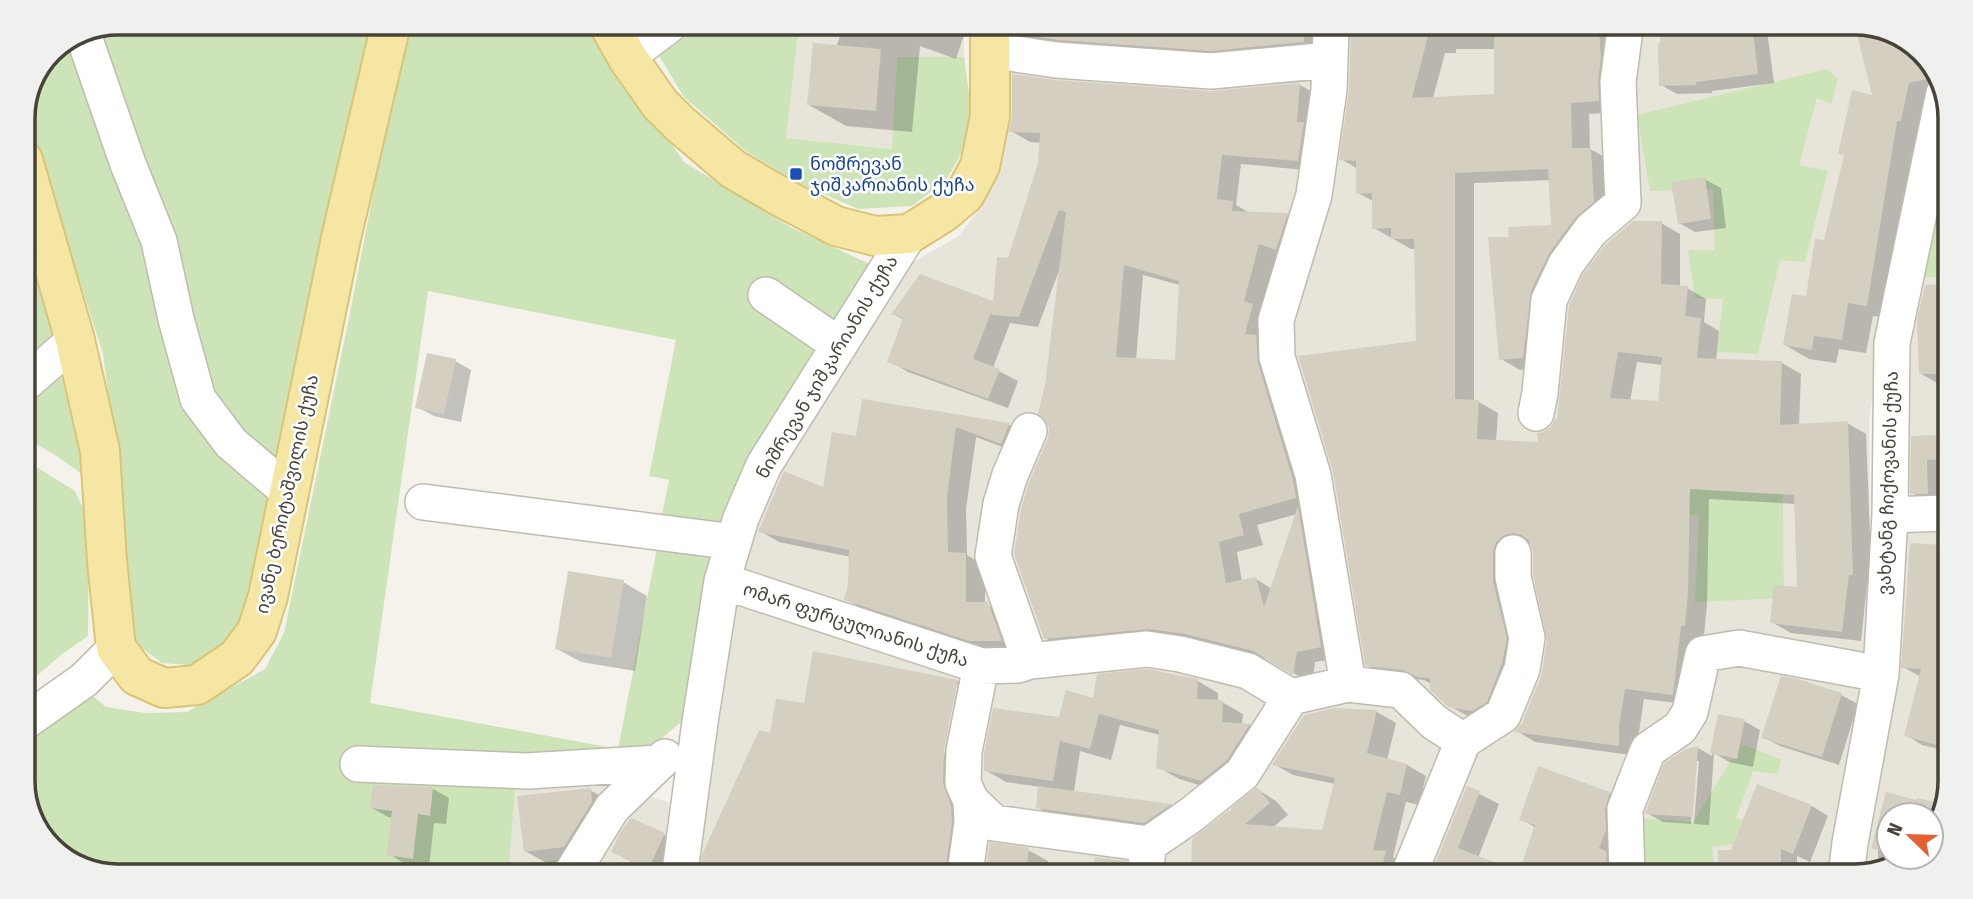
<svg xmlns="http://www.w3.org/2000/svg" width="1973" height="899" font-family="'Fira Sans Condensed','Noto Sans Georgian',sans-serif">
  <rect width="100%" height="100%" fill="#f4f2eb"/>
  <path fill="#e7e4da" d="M799,26h165v31h-67l-4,92 -107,-11z
    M997,26l895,4 42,35 12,34 -66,248 -11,73 2,229 -39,227 -1145,-5 43,-278 44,-129 69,-97 70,-105 46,-26 18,-24 17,-51z
    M1950,153l-1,72 -17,-6z
    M1917,277l31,1 -2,225 -51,1 4,-139z
    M1946,526l-3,292 -12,14v-17h-42v42h21l-2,3 -49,15 43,-347z
    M661,739l-87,119 -66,7 8,-101 112,-4z
    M649,796l19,6 3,14 -7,55h-76l34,-55z"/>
  <path fill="#cce4b8" d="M118,23l255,1 -126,591 -20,32 -37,18 -28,-2 -27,-20 -7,-49 -6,-100 -19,-140 -60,-187 -20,-56 28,-61z
    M411,24l180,1 93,137 106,65 86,40 -151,263 -65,-6 9,-44 -20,-4 27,-136 -248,-49 -58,412 248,46 40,-206 57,7 -27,166 -27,23 -33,21 -111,4 -8,101 65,-7 -10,13 -483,-2 -42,-35 -16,-46v-58l65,-38 18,15 39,6 42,-1 78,-43 19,-36 66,-320 45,-232z
    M679,25l120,1 -13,112 106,11 5,-92h67l7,51 -7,41 -18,31 -34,26 -54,3 -61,-27 -50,-30 -63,-55 -32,-53z
    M1827,69l11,10 -7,25 -14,-6 -18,67 29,6 -23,91 -25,-2 -22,94 -41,-2 6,-53 -28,-1 -7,-48h27l-2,-61 -63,2 -13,-76z
    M23,202l37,135 -37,39z
    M1932,219l17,6 -1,53 -31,-1z
    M66,375l13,32 4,68 -26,-19 -34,-19v-29l23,-25z
    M1782,431l2,167 -89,4 4,-86 -36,-5 -1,-70z
    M23,462l15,6 37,23 14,31 -1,114 -26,18 -39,34z
    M1741,744l40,15 -3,15 -25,-3 -17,47 24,11 -1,12 -47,6 3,29 -77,-1 2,-57 53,4z"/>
  <path fill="#0003" fill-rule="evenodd" d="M844,26h123l-11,33 -36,-13 -8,86 -66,-6 -37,-21 27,-58z
    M1013,26l310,2 -2,23 -92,9 -198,-18 -18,-10z
    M1353,28l272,1 -8,83 -28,2 1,35 20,11 2,53 -18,15 -52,140 -22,2 -19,-11 9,-120 42,-12 -2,-47 -76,3v219h5l19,11 -2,29 44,2 4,-11 15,-13 102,-197 19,11v53l7,1 19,11 -2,23 15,9 -3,30 66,2 19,11 -2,52 48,-3 19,11 6,151h-5l-6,56 -70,-8 -19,-11 26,-33 -2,-85 -87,-5 -2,105 -3,32h-4l-8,69 -48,-6 -6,39v18l-103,-14 -18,-11 6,-7 19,-47 7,-36 -17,-98 -9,2 -11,48 -6,119 -37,5 -19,-11 -19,-22 -7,-4 -38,-4 -19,-11 50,-322 -1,-94h-5l-37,-21 -1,-27 -15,-8v-24l-17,-10 10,-68zM1456,49h40v47l-63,2 12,-45h11zM1637,362l26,3 -4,38 -29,-2z
    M1702,29l65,1 7,53 -62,8v2l-35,1 -16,-9 1,-52 40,-1z
    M1892,30l42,35 10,29 -52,225 -19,-3 -7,37 -27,-4 -3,14 -27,-4 -24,-14 22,-47 18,-56 20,-86 -5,-3 34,-56z
    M1054,82l156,11 90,-8 19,11 -2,75 -76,-7 -5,41 14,8 37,1 19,11 -28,29 62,404 -25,4 -3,22 -38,-23 -69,-17 -141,5 -19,-11 6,-210 -4,-42 13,-118 -22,59 -28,-4 -17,45 25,13 -10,27 -100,-36 -18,-11 14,-41 -11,-6 101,-11 46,-139 1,-21 -11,-1 -19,-11zM1143,275l37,10 -4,76 -40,-1zM1297,514l-25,75 -16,-10 -14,3 -5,-30 26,-7 -6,-20z
    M1704,179l17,9 5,40 -31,4 -16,-9z
    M1926,286h22l-2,187 -3,1 1,28h-16l-16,-9 1,-55 30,-1 -3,-54h-3l-17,-10z
    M455,361l16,9 -10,52 -27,-6 -17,-9z
    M863,401l147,24 19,11 -8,18 -45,-17 -10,72 1,46 18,11v38l22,11 13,37 -30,-1 -125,-41 -19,-11 4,-14 1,-28 -72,-15 -19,-11 65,-42 32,-51z
    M1946,547l-2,203 -22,-5 -16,-10 15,-58 -18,-10z
    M23,566l7,4 -6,17 7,4 -8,26z
    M623,582l24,14 -12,75 -54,-9 -24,-13z
    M957,681l19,11 -11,181 -263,-2 2,-15 68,-121 34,-30zM955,685h3l-14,71h-3z
    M1198,681l20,12v9h4l21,12 -1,11h8l20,12 -48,55 -43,-13 -21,-12 2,-32 -40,-10 -9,35 -31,-9 -6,41 98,13 13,8 -25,18 -107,-15 -16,-9 3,-20 -34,-5 -21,-12 75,-51 35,-19z
    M1841,695l17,9 -19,61 -59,-19 -17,-9z
    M1336,709l41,3 19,11 -9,37 20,5 19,11 -7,29 -13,-3 -13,55 12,7 -3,10 -209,-1v-33l39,-27 25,-24 19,12 12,14 -16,13 51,4 12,-48 -42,-9 -19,-11z
    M1719,716l25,5 16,9 -7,37 -24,-5 -15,-9 -5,72 -15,-1 5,-63h-4l-4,63 -28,-2 -16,-9 51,-65 14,8z
    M1758,786l54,20 16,10 -18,46 -13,-6v20h-77l13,-25z
    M375,787l58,2 16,9 -3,26 -12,-1 -5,44 -24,-3 -16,-10 4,-36 -5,-1 -16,-9z
    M1468,788l31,16 -21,54 42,16 16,-46 -15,-9 88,-26 20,11 -16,69 -7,-3 -2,5 -172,-1z
    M590,790l24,14 -26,56 -38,5 -25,-14z
    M1887,795l56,23 -12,14v-17h-42v42h21l-2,3 -30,9v-19l-5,-3z
    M664,835l16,10 -12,26h-17l-22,-10z
    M1028,850l20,11 -2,12h-59z
    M1097,859l29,4 18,10h-50z"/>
  <path fill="#d4cfc1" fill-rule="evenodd" d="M1012,26l98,1 195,1 -1,14 -93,9 -153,-11 -46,-7z
    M1351,28h79l-18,70 82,-4v-66l105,1 2,29 -3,22 1,21 -28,2 1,45h19l3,54 -19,16 -25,34 -19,39 -8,67 -24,2 -11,-123h21l-1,-10 43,-2 -3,-56 -93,4v226l24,1 -2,39 61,3 -1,-9 6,-1 8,-5 4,-8h2l12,-114 14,-31 23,-30 27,-23h29l-1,63 27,2 -3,30 16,2 -4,40 85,3 -2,64 68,-4 5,154h-4l-7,57 -72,-9 4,-38 23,2 -3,-92 -104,-6 -2,104 -3,33h-4l-8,69 -48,-6 -6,37v20l-105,-14 8,-9 19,-46 6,-36 -14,-66v-23l-3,-10 -8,-7 -8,-2 -10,2 -8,7 -3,10v29l14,58 -5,24 -15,39 -15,9 -24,-4 -18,-17v-12l-13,-1 -14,-7 -38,-4 -32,-194 -35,-116 118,-15 -2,-102h-23v-11l-19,1v-36l-16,1v-33l-17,-1 10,-69zM1618,352l44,5 -4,44 -48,-3z
    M1734,29l19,1 5,44 -62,8v3l-37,1 -1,-43h2v-12h35v4z
    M1856,30h36l30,25 6,24 -19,4 -8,38h-4l-30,185 -19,-3 -6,37 -28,-4 -2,14 -29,-5 9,-51 14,2 9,-57 9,1 20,-85 -6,-1 14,-64 20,5z
    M813,43l68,6 -5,62 -69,-6z
    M1012,74l43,6 155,11 90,-8 -3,39h7l-6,39 -76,-6 -5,44 16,2 -1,10 56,2 -12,37 -17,-6 -15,57 9,3 -8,30 11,1 2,28 35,117 3,18 -57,16 5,21 -25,7 7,41 30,-6 8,30 34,-101 23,141 -24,5 -4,23 -40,-24 -68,-17 -35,-5 -106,10 -30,-85 7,-45 8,-27 19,-44 1,-10 -4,-8 -7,-7 7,-28 21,-173 -7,-2 -40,107 -28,-2 1,-5 -19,49 27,10 -12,30 -101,-37 16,-44 -12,-4 29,-40 73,27 4,-44 11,1 30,-95 2,-30 -31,-1 3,-16zM1124,265l55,16 -4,79 -59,-3z
    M1705,177l6,42 -33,5 -7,-42z
    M1948,284l-1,90h-28l-2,-54 8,-35z
    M427,353l29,6 -12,55 -29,-6z
    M862,399l148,24 -9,21 -45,-17 -9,70 1,55 18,1v49h22l14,39h-33l-125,-41 4,-16 1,-34 -91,-18 26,-61 39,16 9,-55 24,4z
    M1947,435v24l-20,1 1,34h-18l1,-58z
    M1910,543l36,2 -2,202 -40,-11 17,-67 -20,-1z
    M568,571l56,9 -13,78 -56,-9z
    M813,651l145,29 -14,70 -1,33 8,23 1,16 -7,50 -245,-1 2,-16 57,-125 11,3 6,-34 28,4z
    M1147,669l51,10 -1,20 26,1 -1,22 28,2 -23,36 -26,21 -45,-13 3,-38 -60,-16 -9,35 -30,-8 -7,40 -69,-10v-18l9,-45 66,9 7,-27 27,8 4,-24z
    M1781,676l17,3 44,14 -20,64 -61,-19z
    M1335,708l42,2 -10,43 40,11 -7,31 -13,-3 -14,58 13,1 -6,23 -189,-1 1,-34 36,-28h3v-3l26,-21 13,16 -25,21 77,6 13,-52 -63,-13 32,-50z
    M1718,714l27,5 -8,40 -27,-6z
    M1698,746l-5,71 -48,-3 19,-51 22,-14z
    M1538,766l72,26 -5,17 1,21 -7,18 7,3 1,24 -176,-1 36,-88 13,5 -22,57 61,24 16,-47 -16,-5z
    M1757,784l55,21 -19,49 -12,-5v27h-63v-26h13z
    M373,785l60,2 -3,29 -12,-2 -5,45 -26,-4 5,-44 -22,-3z
    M1038,786l134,18 -28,19 -108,-15z
    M591,788l1,14 -28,45 -40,5 -7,-56z
    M1886,792l30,8 1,-2 26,6v14l-12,14v-17h-42v38l-18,-5z
    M631,818l34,15 -17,37 -37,-18 9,-19z
    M990,842l39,6 -3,25h-41z
    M1095,857l31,4 -1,12h-32z"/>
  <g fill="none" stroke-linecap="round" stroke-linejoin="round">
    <defs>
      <path id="minor" d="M1331,28l-2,62 -15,105 -38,125 1,37 36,118 35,209
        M84,37l44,127 31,77 17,78 22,80 33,44 59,50
        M990,50l66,10 155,11 119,-11
        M627,57l42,-32
        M766,295l73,50
        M23,385l52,-45
        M1536,413l4,-20 9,-93 17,-36 25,-34 32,-27 -5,-121 7,-53
        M1029,431l-19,44 -9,29 -8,52 37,105
        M423,502l311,40
        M1890,515l56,-2
        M722,581l259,85 37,-1 12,-4 117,-12 33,5 68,17 43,26 57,-13 53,6 33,32 29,19
        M23,723l61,-43 32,-32
        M1463,741l40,-26 19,-46 5,-31 -14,-61v-24
        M358,764l169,7 132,-8
        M971,801l23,22 155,21 42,-29 51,-41 49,-77
        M573,871l39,-63 53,-51
        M680,871l20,-149 22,-141 19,-63 23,-53 145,-231
        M965,873l7,-50 -1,-22 -8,-18 1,-32 17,-85
        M1145,873l4,-29
        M1409,874l54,-133
        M1627,875l-2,-66 23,-59 32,-22 10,-16 13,-58 36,-6 142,26
        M1846,876l4,-33 31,-169 9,-159 2,-172 52,-250"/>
      <path id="major" d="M609,25l18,32 33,47 19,19 54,46 48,28 55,29 39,10 34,-2 35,-22 21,-18 15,-28 10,-50v-90
        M23,160l52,180 25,111 7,110 9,87 21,28 27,12 33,-3 40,-27 20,-27 11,-35 73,-358 50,-214"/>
    </defs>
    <use href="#minor" stroke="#bfbbae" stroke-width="38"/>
    <use href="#major" stroke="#d9c574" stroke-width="42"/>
    <use href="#minor" stroke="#fff" stroke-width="35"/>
    <use href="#major" stroke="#f5e6a3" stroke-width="38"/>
  </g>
  <rect fill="#1a4fb4" stroke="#fff" stroke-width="2.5" x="789" y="167" width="14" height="14" rx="3.5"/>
  <g text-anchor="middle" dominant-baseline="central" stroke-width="5" stroke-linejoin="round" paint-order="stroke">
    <g font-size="18" fill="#164399" stroke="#fff" text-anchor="start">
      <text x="810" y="164">ნოშრევან<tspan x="810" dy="21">ჯიშკარიანის ქუჩა</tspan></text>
    </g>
    <g font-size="18" fill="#474339" stroke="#fff">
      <text transform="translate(827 367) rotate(-59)">ნიშრევან ჯიშკარიანის ქუჩა</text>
      <text transform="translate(1888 483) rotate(-88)">ვახტანგ ჩიქოვანის ქუჩა</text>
      <text transform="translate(287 494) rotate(-78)">ივანე ბერიტაშვილის ქუჩა</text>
      <text transform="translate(856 625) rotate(18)">ომარ ფურცულიანის ქუჩა</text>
    </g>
  </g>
  <path d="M0 0H1973V899H0ZM118 35H1855A83 83 0 0 1 1938 118V781A83 83 0 0 1 1855 864H118A83 83 0 0 1 35 781V118A83 83 0 0 1 118 35Z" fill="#f0f0ef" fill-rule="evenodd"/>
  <path fill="none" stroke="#474339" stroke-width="3.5" d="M118 35H1855A83 83 0 0 1 1938 118V781A83 83 0 0 1 1855 864H118A83 83 0 0 1 35 781V118A83 83 0 0 1 118 35Z"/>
  <g transform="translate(1910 836) rotate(293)"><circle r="33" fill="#ffffff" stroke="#b5b4b0" stroke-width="2"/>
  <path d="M0-5L12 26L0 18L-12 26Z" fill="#e55f31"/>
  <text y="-10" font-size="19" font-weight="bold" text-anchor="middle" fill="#474339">N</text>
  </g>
</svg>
